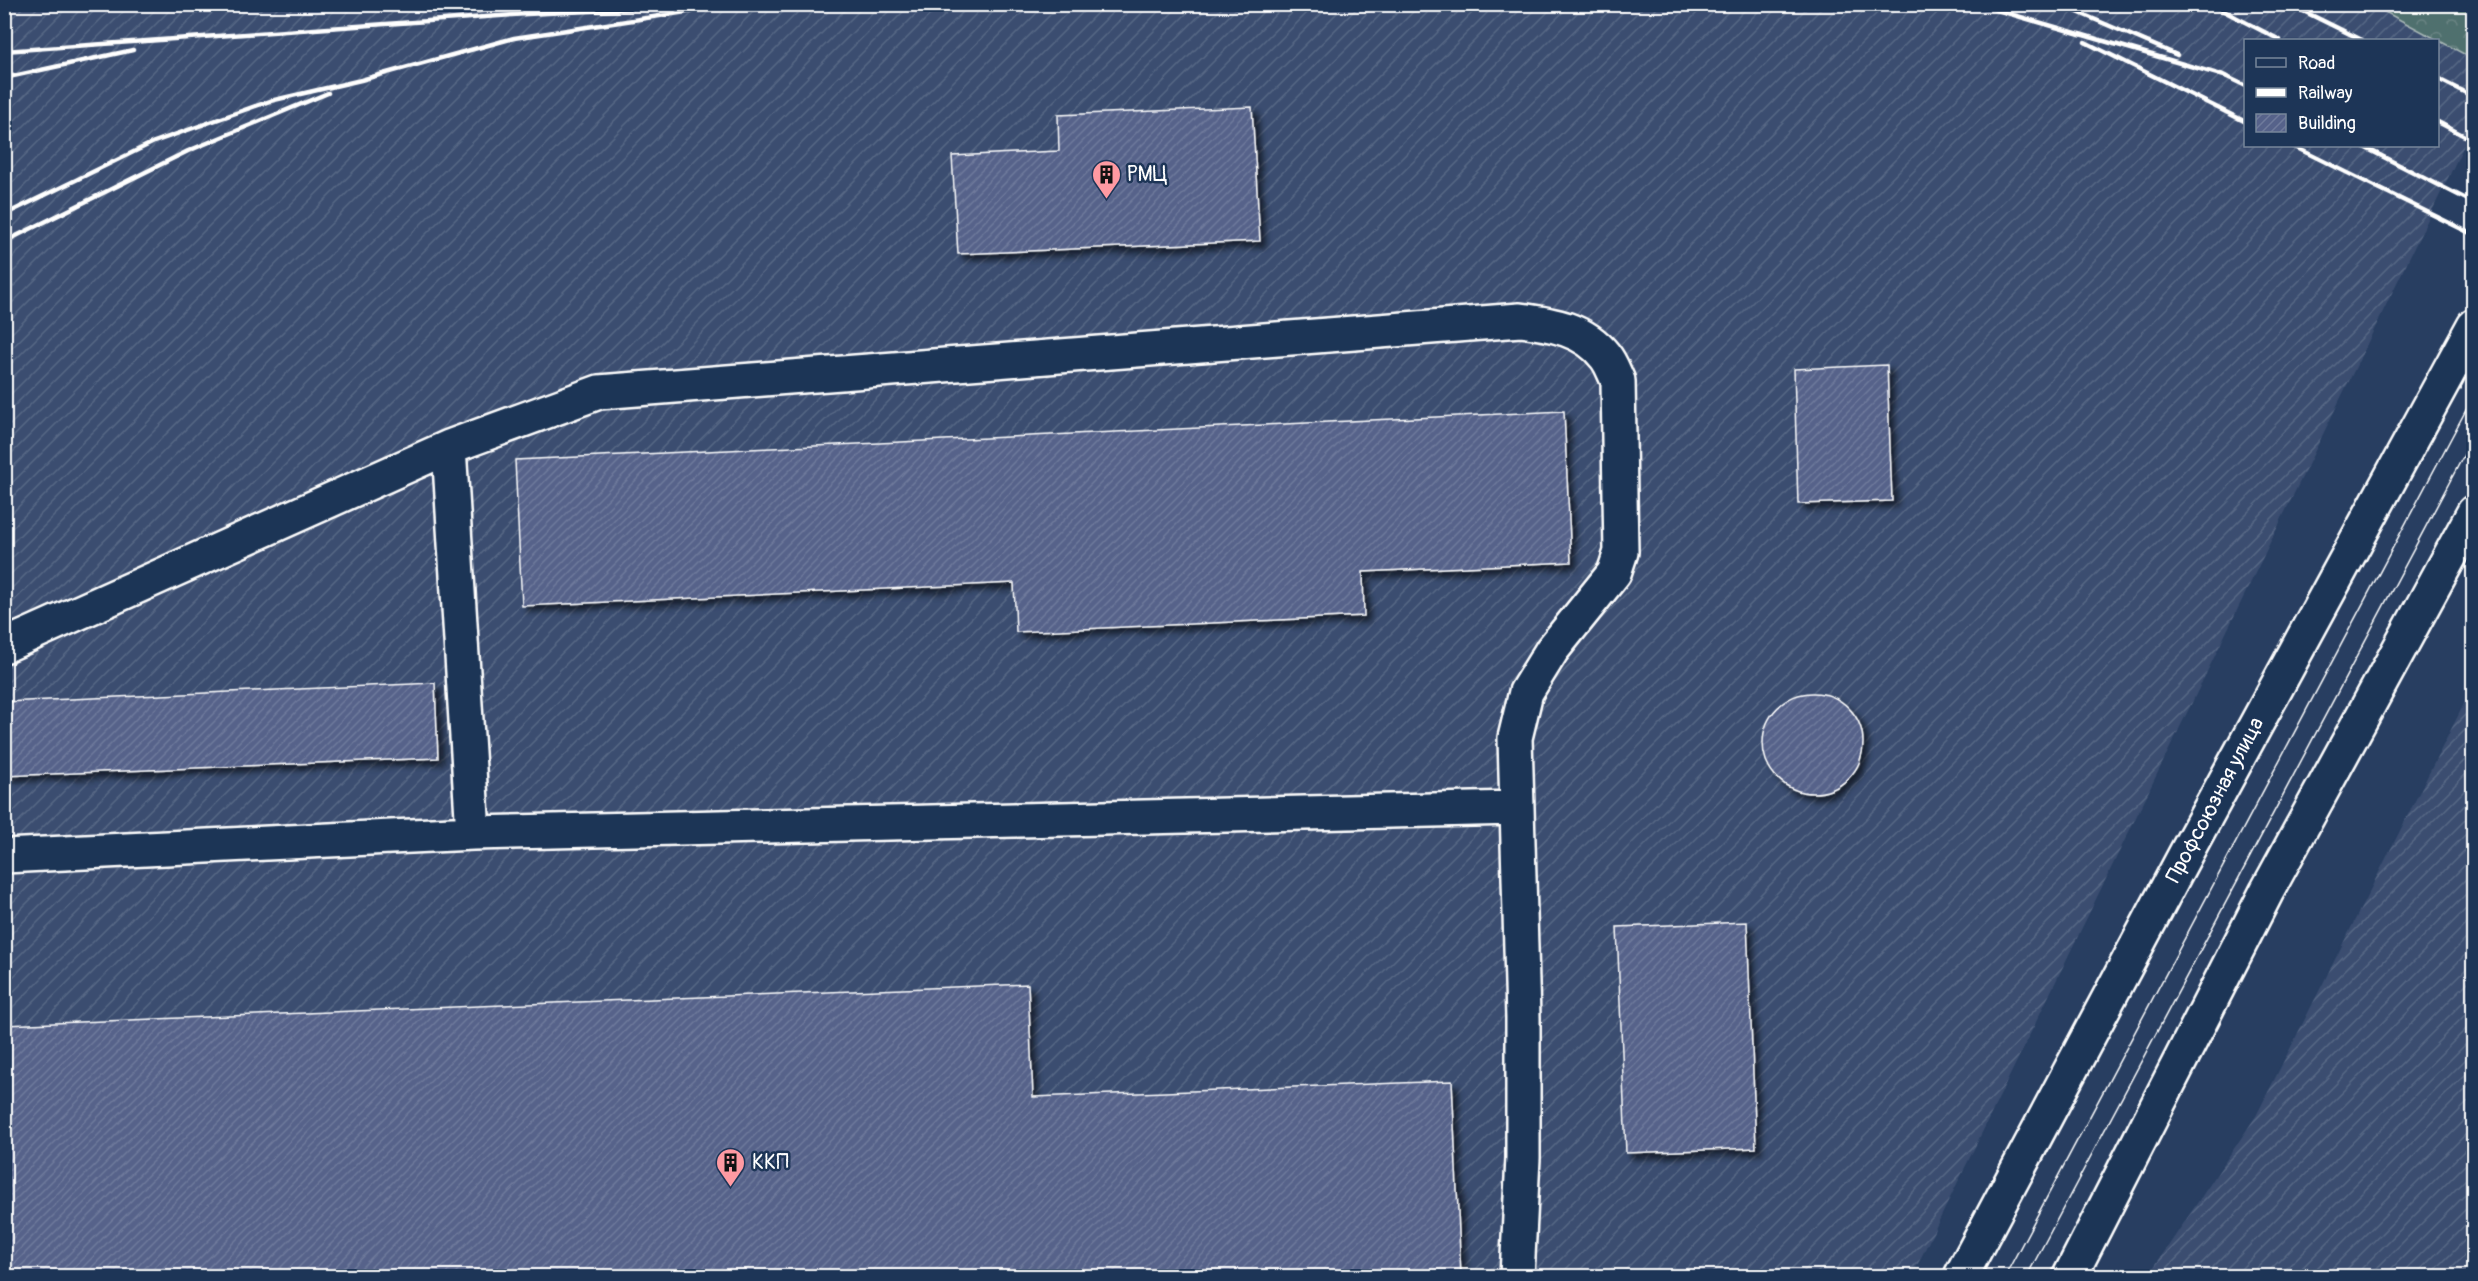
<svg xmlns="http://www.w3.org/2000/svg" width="2478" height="1281" font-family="Pangolin,sans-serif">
  <defs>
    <pattern id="industrial-furrows" width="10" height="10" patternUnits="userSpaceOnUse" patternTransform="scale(1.5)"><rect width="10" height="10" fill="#3a4d70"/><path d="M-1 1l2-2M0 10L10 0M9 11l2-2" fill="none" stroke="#586885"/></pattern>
    <pattern id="forest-crowns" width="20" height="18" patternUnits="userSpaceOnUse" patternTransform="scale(1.5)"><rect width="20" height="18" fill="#506f6e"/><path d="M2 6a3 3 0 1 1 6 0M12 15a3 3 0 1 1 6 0" fill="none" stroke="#6a8584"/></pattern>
    <pattern id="building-hatch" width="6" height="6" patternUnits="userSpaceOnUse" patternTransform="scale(1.5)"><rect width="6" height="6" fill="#56628a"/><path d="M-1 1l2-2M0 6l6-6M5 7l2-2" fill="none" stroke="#6f7a9c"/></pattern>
    <filter id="shadow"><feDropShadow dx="5.5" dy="5.5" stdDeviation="3" flood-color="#0009"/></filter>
  </defs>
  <rect width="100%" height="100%" fill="#283e61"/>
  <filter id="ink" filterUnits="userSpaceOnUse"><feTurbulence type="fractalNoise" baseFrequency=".0167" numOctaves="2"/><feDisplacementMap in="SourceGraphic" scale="12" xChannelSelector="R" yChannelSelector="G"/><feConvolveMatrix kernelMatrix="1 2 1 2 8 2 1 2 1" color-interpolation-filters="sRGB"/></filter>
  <g filter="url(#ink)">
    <path fill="url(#industrial-furrows)" fill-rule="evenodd" d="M5,5h2468v122l-561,1149h-1907zM2246,40h192v106h-192z
      M2473,686v590h-325l108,-160z"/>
    <path fill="url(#forest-crowns)" stroke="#a8b7b6" stroke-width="1.5" d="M2372,5h89l12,9 -7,41z"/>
    <path fill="url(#building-hatch)" stroke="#fff" stroke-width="1.5" filter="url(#shadow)" d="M1252,107l8,134 -302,13 -6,-98 107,-5 -1,-36z
      M1887,365l5,136 -94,3 -4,-135z
      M1564,411l7,151 -208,10 1,44 -348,16 -2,-49 -492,23 -7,-146z
      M435,683l3,75 -434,18v-74z
      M1763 743a50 50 0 1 1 100 0a50 50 0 1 1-100 0Z
      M1747,922l9,226 -130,5 -9,-226z
      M1028,984l5,113 419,-16 9,195h-1457v-251z"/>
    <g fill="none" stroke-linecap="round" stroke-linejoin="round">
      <defs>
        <path id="minor" d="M449,447l24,386
          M4,646l445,-199 150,-55 921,-72c32,4 64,9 85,36 6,7 9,17 13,25l3,171 -7,21 -62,77 -26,42 -11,46 8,280v140l-6,118
          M4,856l469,-23 1043,-25"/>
        <path id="major" d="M1961,1276l225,-423 288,-528
          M2070,1276l197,-385 207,-379"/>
      </defs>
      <use href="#minor" stroke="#fff" stroke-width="38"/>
      <use href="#major" stroke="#fff" stroke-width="38"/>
      <use href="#minor" stroke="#1d3557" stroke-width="33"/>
      <use href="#major" stroke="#1d3557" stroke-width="33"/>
      <path stroke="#fff" stroke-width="1.5" d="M2005,1276l469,-881
        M2027,1276l447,-840"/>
      <path stroke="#fff" stroke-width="4.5" d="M389,4l90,7
        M1976,4l252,73
        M2059,4l118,51
        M2210,4l70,36
        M2289,4l73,36
        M2085,42l161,80
        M4,51l523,-37 145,-7
        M2221,74l25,12
        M4,78l129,-28
        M2438,79l36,18
        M2438,122l36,19
        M2293,146l181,89
        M2362,146l112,57
        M4,215l150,-73 116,-41 91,-21 153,-42 225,-34
        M4,242l184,-91 140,-58"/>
    </g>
  </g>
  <defs>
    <symbol id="building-pin" viewBox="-11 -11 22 30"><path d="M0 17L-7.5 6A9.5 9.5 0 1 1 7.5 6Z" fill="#ff9aa2" stroke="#1d3557"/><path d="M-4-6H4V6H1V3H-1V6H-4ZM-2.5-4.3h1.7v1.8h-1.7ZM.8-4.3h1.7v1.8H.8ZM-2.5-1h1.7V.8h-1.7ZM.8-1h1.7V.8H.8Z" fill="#111"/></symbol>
  </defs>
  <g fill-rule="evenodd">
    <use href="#building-pin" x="1090" y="158" width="33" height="45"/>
    <use href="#building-pin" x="714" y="1146" width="33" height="45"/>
  </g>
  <g text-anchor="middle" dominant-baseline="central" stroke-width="5" stroke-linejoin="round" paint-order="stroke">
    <g font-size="21" fill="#fff" stroke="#1d3557" text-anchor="start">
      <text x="1127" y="174">РМЦ</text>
      <text x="752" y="1162">ККП</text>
    </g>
    <g font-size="21" fill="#fff" stroke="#1d3557">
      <text transform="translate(2215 800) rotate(-62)">Профсоюзная улица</text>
    </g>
  </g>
  <rect width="2478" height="1281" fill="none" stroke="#1d3557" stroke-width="24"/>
  <rect x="12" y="12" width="2454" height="1257" fill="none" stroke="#fff" stroke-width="2" filter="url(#ink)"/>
  <rect x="2244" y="39" width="195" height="108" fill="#1d3557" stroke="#77869a" stroke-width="1.5"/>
  <rect x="2256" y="58" width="30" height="9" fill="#1d3557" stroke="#77869a" stroke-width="1.5"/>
  <text x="2298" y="69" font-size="18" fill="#ffffff">Road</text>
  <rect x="2256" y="88" width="30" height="9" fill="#ffffff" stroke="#77869a" stroke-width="1.5"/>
  <text x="2298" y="99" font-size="18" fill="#ffffff">Railway</text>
  <rect x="2256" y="114" width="30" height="18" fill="url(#building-hatch)" stroke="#77869a" stroke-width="1.5"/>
  <text x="2298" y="129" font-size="18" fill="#ffffff">Building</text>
</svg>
